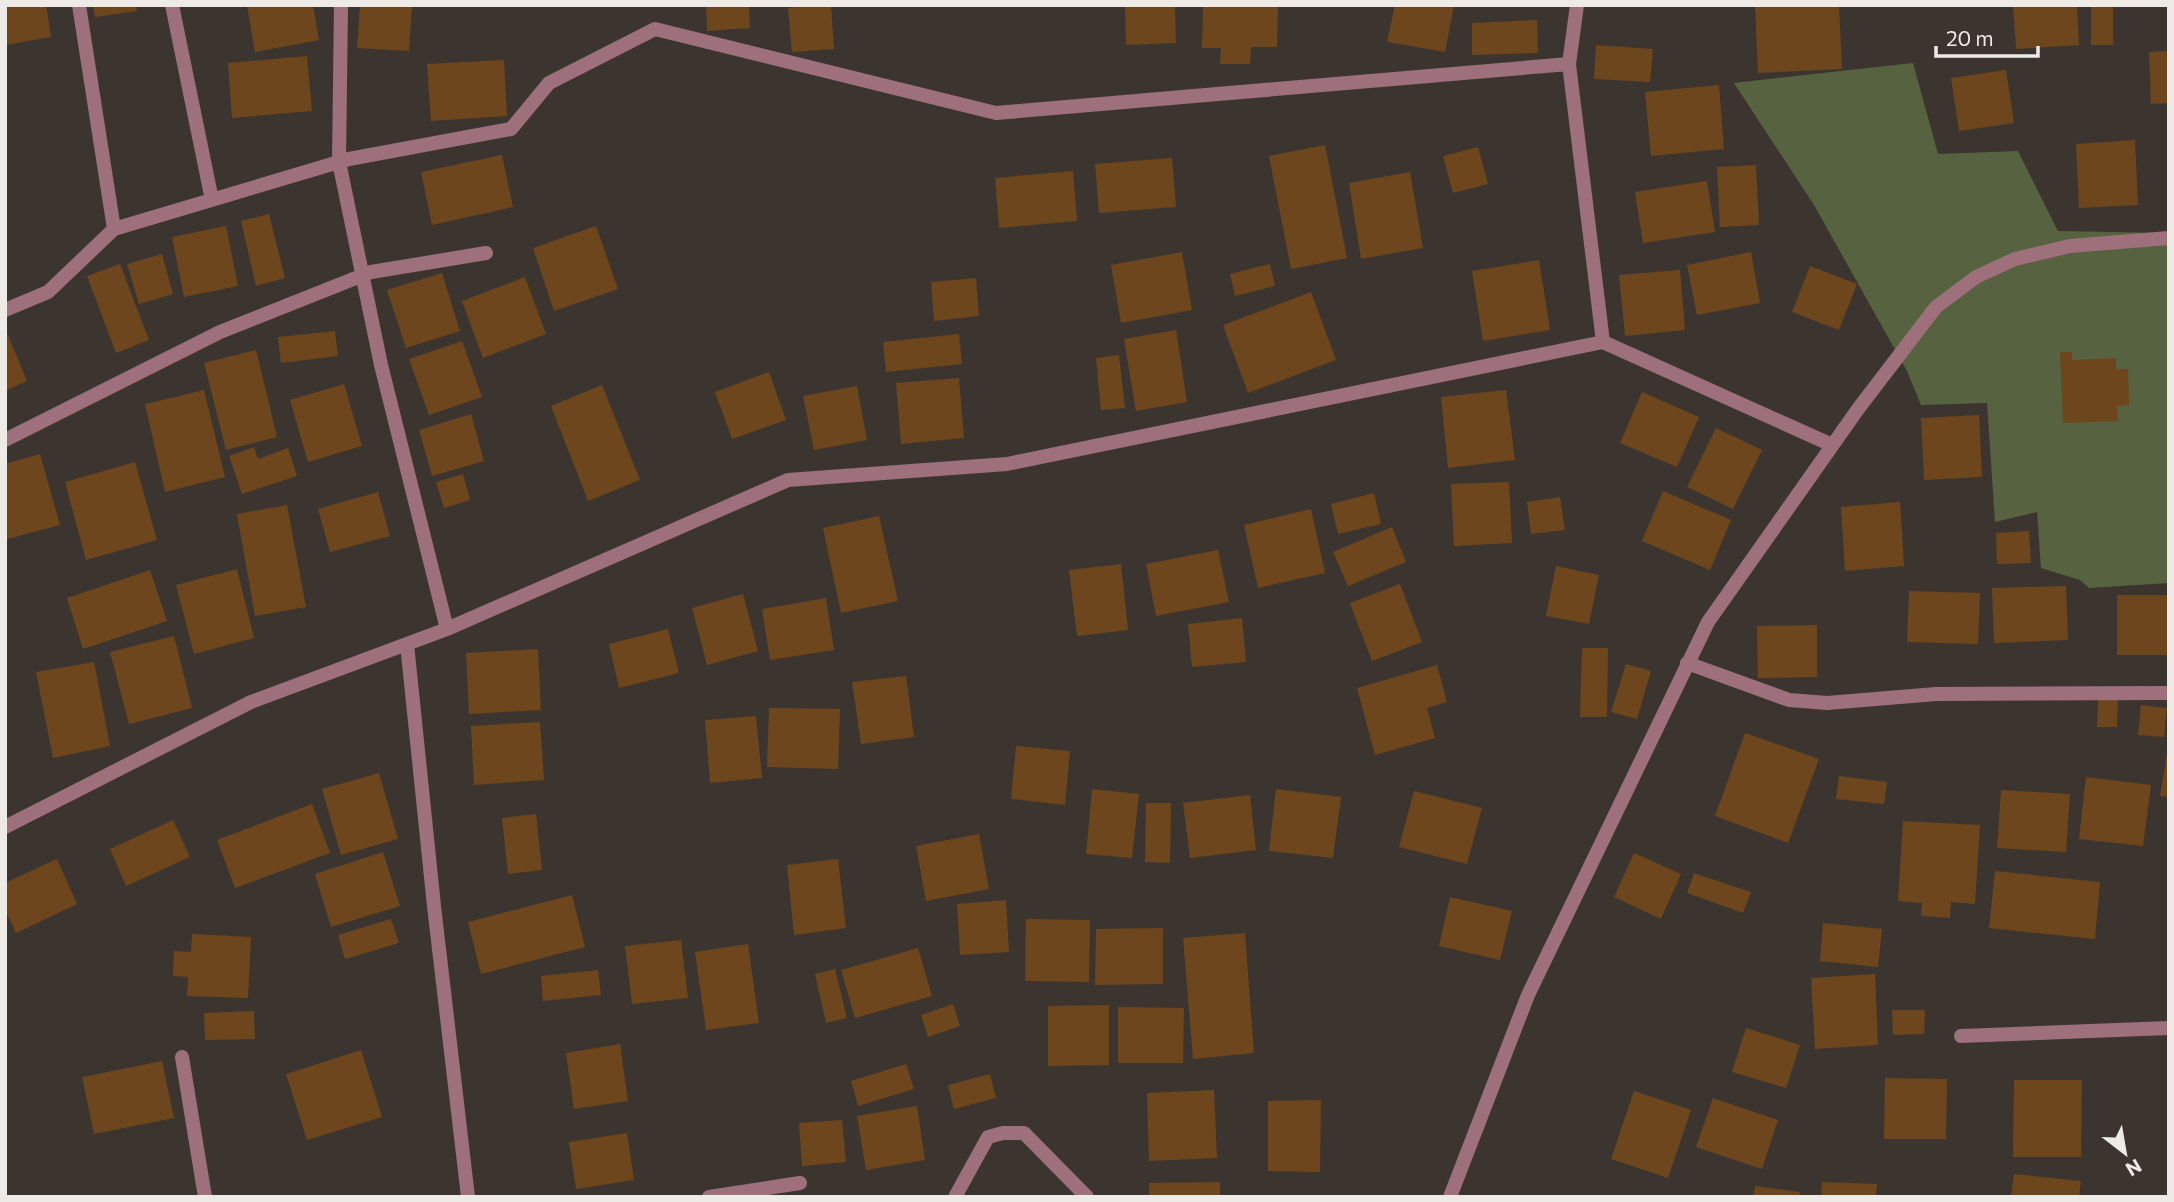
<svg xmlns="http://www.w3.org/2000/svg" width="2174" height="1202" font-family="Commissioner,sans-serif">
  <rect width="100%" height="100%" fill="#3c352f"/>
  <path fill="#576240" d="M1913,63l25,91 80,-3 40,80 111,2v350l-80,5 -9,-8 -39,-12 -4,-56 -42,10 -8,-119 -66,2 -14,-34 -93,-166 -80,-122z"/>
  <path fill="#6d461e" d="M5,5h41l5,32 -46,8z
    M93,5h43l1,6 -42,6z
    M247,5h66l6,35 -64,12z
    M360,5h52l-3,46 -52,-3z
    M706,5h43l1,23 -43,3z
    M818,5h13l3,44 -42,3 -4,-44z
    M1125,5h50l1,38 -50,2z
    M1203,5h75l-1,42h-26l-1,17h-30l1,-16h-19z
    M1395,5h59l-9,47 -58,-10z
    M1755,5h84l3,64 -84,4z
    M2013,5h64l2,40 -63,4z
    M2091,5h22v40h-22z
    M1537,20l1,33 -66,2v-32z
    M1596,45l57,4 -3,33 -56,-3z
    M2169,51v52l-18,1 -2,-52z
    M307,56l5,55 -80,7 -4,-55z
    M504,60l3,56 -76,5 -4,-57z
    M2006,70l8,53 -55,8 -8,-53z
    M1719,85l5,64 -73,7 -6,-64z
    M2135,140l3,65 -59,3 -3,-64z
    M1325,145l22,113 -56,11 -22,-113z
    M1478,147l10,37 -35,9 -10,-37z
    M502,155l11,52 -81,18 -11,-53z
    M1172,158l4,49 -77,6 -4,-49z
    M1756,165l3,60 -39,2 -3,-60z
    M1073,171l4,50 -78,7 -4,-50z
    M1410,172l13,76 -62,11 -12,-76z
    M1707,181l8,51 -72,11 -8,-51z
    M269,214l16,64 -29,8 -15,-65z
    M226,226l12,60 -54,11 -12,-60z
    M596,226l22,63 -64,22 -21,-63z
    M1182,252l10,58 -71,13 -10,-58z
    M1751,252l9,51 -63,12 -10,-50z
    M162,254l11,40 -34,10 -12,-40z
    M1539,260l11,70 -67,11 -11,-70z
    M120,264l29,76 -33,13 -29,-77z
    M1270,264l5,22 -40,10 -5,-22z
    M1810,266l47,18 -18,46 -47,-18z
    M1680,270l5,60 -60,6 -6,-61z
    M442,273l18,58 -54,17 -19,-58z
    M525,277l21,57 -63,24 -21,-57z
    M976,278l3,38 -45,5 -3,-39z
    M1311,292l25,68 -88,33 -25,-68z
    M5,328l22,53 -22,10z
    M1176,330l11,72 -51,9 -12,-72z
    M335,331l3,25 -57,7 -3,-26z
    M959,334l3,30 -76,8 -3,-30z
    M462,341l20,56 -53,18 -20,-56z
    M256,350l21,87 -51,13 -22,-87z
    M2060,352h12v8l44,-2v11h12l1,36 -12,1 1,15 -55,2z
    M1119,355l6,53 -24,2 -5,-52z
    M769,372l17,48 -54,19 -17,-47z
    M959,378l5,60 -63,6 -5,-61z
    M344,384l18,62 -54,16 -18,-62z
    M602,385l38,95 -52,21 -37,-95z
    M857,386l10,54 -53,10 -11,-54z
    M204,390l21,87 -60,15 -20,-88z
    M1506,390l9,70 -67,8 -7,-71z
    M1642,392l57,25 -22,50 -57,-24z
    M471,414l13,47 -52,15 -13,-46z
    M1979,415l3,62 -58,3 -3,-62z
    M1716,428l46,22 -29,59 -46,-22z
    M254,447l4,12 30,-11 9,28 -55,18 -13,-38z
    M40,454l20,71 -53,14 -2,-7v-68z
    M135,462l22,78 -71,20 -21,-78z
    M463,474l7,26 -26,8 -8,-26z
    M1509,482l3,61 -58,3 -3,-62z
    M1663,491l68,29 -21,50 -68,-29z
    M378,492l12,44 -60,16 -12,-43z
    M1374,493l7,31 -43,10 -7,-30z
    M1560,497l5,33 -34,4 -4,-32z
    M1900,502l4,64 -59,5 -4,-64z
    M287,505l19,102 -51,9 -18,-102z
    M1311,509l14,64 -67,15 -14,-63z
    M879,516l19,85 -57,12 -18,-85z
    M1392,527l14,35 -58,24 -15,-34z
    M2029,531l2,32 -34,1 -1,-31z
    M1218,550l11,52 -73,14 -10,-52z
    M1121,564l7,66 -51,6 -8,-66z
    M1556,566l43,9 -10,49 -43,-8z
    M237,569l17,69 -60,16 -18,-69z
    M150,570l17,51 -84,28 -16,-51z
    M1400,584l22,58 -50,19 -22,-58z
    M2066,586l2,54 -74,3 -2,-55z
    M1909,591l71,2 -2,51 -71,-2z
    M743,594l15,57 -51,14 -15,-57z
    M2117,595h52v60h-52z
    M826,598l8,52 -64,10 -8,-51z
    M1242,618l4,44 -54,5 -4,-43z
    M1817,625v52l-59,1 -1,-52z
    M668,629l11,44 -60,15 -10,-44z
    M174,636l18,72 -63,16 -19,-72z
    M1582,648h26l-1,69h-27z
    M538,649l3,61 -72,4 -3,-61z
    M94,662l16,84 -57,12 -17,-86z
    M1626,664l25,7 -14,48 -26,-7z
    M1437,665l10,37 -20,6 8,30 -60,17 -18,-67z
    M906,676l8,61 -53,7 -9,-62z
    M2098,700h20l-1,27h-20z
    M2141,705l26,3 -3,29 -26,-2z
    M769,708l71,1 -2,60 -71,-2z
    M756,716l6,62 -52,5 -5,-63z
    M540,722l4,58 -70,5 -3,-59z
    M1745,733l74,26 -31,84 -73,-27z
    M1016,746l54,5 -5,54 -54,-6z
    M2167,754h2v43l-9,-1z
    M379,773l19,66 -57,16 -19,-66z
    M1839,776l48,6 -3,22 -48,-5z
    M2086,777l65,8 -8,61 -64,-7z
    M1092,789l47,5 -7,64 -46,-4z
    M1276,789l65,8 -8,61 -64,-7z
    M2001,790l69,4 -4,58 -69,-4z
    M1414,791l68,17 -15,56 -68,-17z
    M1250,795l6,55 -66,8 -7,-55z
    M1146,803h25l-1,60 -25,-1z
    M312,804l18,49 -95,35 -18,-48z
    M536,814l6,56 -34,4 -6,-56z
    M173,820l17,37 -64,29 -16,-37z
    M1903,821l77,4 -5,79 -24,-2 -1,16 -29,-2 1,-13 -24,-2z
    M979,834l10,55 -63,12 -10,-55z
    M383,852l17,54 -69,21 -16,-53z
    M1634,853l47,21 -20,45 -47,-22z
    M57,859l20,45 -61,29 -11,-23v-27z
    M838,859l8,69 -52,7 -7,-70z
    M1995,871l105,11 -5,57 -106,-11z
    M1694,873l57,19 -8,21 -56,-20z
    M572,895l13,52 -104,27 -13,-52z
    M1450,897l62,14 -12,49 -61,-14z
    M1006,900l3,52 -49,3 -3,-51z
    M391,919l8,24 -54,16 -7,-24z
    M1026,919l64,1 -1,62 -64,-1z
    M1823,923l59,6 -4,38 -58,-6z
    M1163,928v56l-68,1 1,-56z
    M1245,933l9,120 -61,6 -10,-121z
    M192,934l59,3 -3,61 -61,-2 1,-19 -15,-1 1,-25 17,1z
    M681,940l7,58 -56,6 -7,-58z
    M748,944l11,79 -53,7 -11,-78z
    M918,948l14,48 -77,22 -14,-48z
    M835,969l12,49 -21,5 -11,-49z
    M598,970l3,25 -58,6 -2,-25z
    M1875,974l3,71 -63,4 -4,-71z
    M953,1004l7,22 -32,11 -7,-22z
    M1109,1005v60l-61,1v-60z
    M1118,1007l66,1 -1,55h-65z
    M1892,1010h33l-1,24 -31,1z
    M254,1011l1,28 -50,1 -1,-27z
    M1746,1028l54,17 -14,43 -54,-16z
    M620,1044l8,57 -54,8 -8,-56z
    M361,1050l21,67 -75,23 -21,-66z
    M162,1061l12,57 -80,16 -12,-57z
    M906,1064l8,25 -56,17 -7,-25z
    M990,1074l6,24 -42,11 -6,-24z
    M1885,1078l62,1 -1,60h-62z
    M2014,1080h68l-1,77h-68z
    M1214,1090l3,68 -68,3 -2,-68z
    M1634,1091l57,19 -23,68 -57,-19z
    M1713,1098l65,22 -16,49 -66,-22z
    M1321,1100l-1,72 -52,-1v-70z
    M917,1106l8,54 -59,10 -9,-54z
    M842,1120l4,42 -44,4 -3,-43z
    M627,1133l7,47 -58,9 -7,-47z
    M2014,1174l67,7 -2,16h-68z
    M1220,1182v15h-71v-14z
    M1822,1182l55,2 -1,13h-55z
    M1755,1186l45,6 -1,5h-46z"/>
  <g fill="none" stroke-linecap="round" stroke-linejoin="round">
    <path stroke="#9e707c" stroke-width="14" d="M79,5l35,224
      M172,5l40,195
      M341,5l-2,157 42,203 66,264
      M5,310l43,-18 66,-63 235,-70 162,-30 38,-46 106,-54 341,84 573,-49
      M1603,342l229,103
      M5,440l215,-108 151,-60 115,-19
      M407,644l27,262 34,291
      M1687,663l102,37 38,3 109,-9 233,-1
      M5,827l246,-125 196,-73 341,-149 219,-16 596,-122 -34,-278 8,-59
      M1961,1036l208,-8
      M182,1057l23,140
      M709,1197l91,-14
      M955,1197l33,-60 15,-4h21l63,64
      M1450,1197l78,-202 180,-373 150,-213 78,-102 40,-30 39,-18 55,-13 99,-8"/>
  </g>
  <rect width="2174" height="1202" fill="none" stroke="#eeeae6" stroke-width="14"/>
  <g transform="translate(2125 1153) rotate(149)" stroke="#3c352f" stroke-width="5" paint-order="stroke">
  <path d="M0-5L12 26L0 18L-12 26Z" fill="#eeeae6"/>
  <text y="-10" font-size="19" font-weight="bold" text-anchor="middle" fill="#eeeae6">N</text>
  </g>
  <path d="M1936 46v10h102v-10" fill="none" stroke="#eeeae6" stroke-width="3.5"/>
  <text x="1946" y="46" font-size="21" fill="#eeeae6" stroke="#3c352f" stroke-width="5" paint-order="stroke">20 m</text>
</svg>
